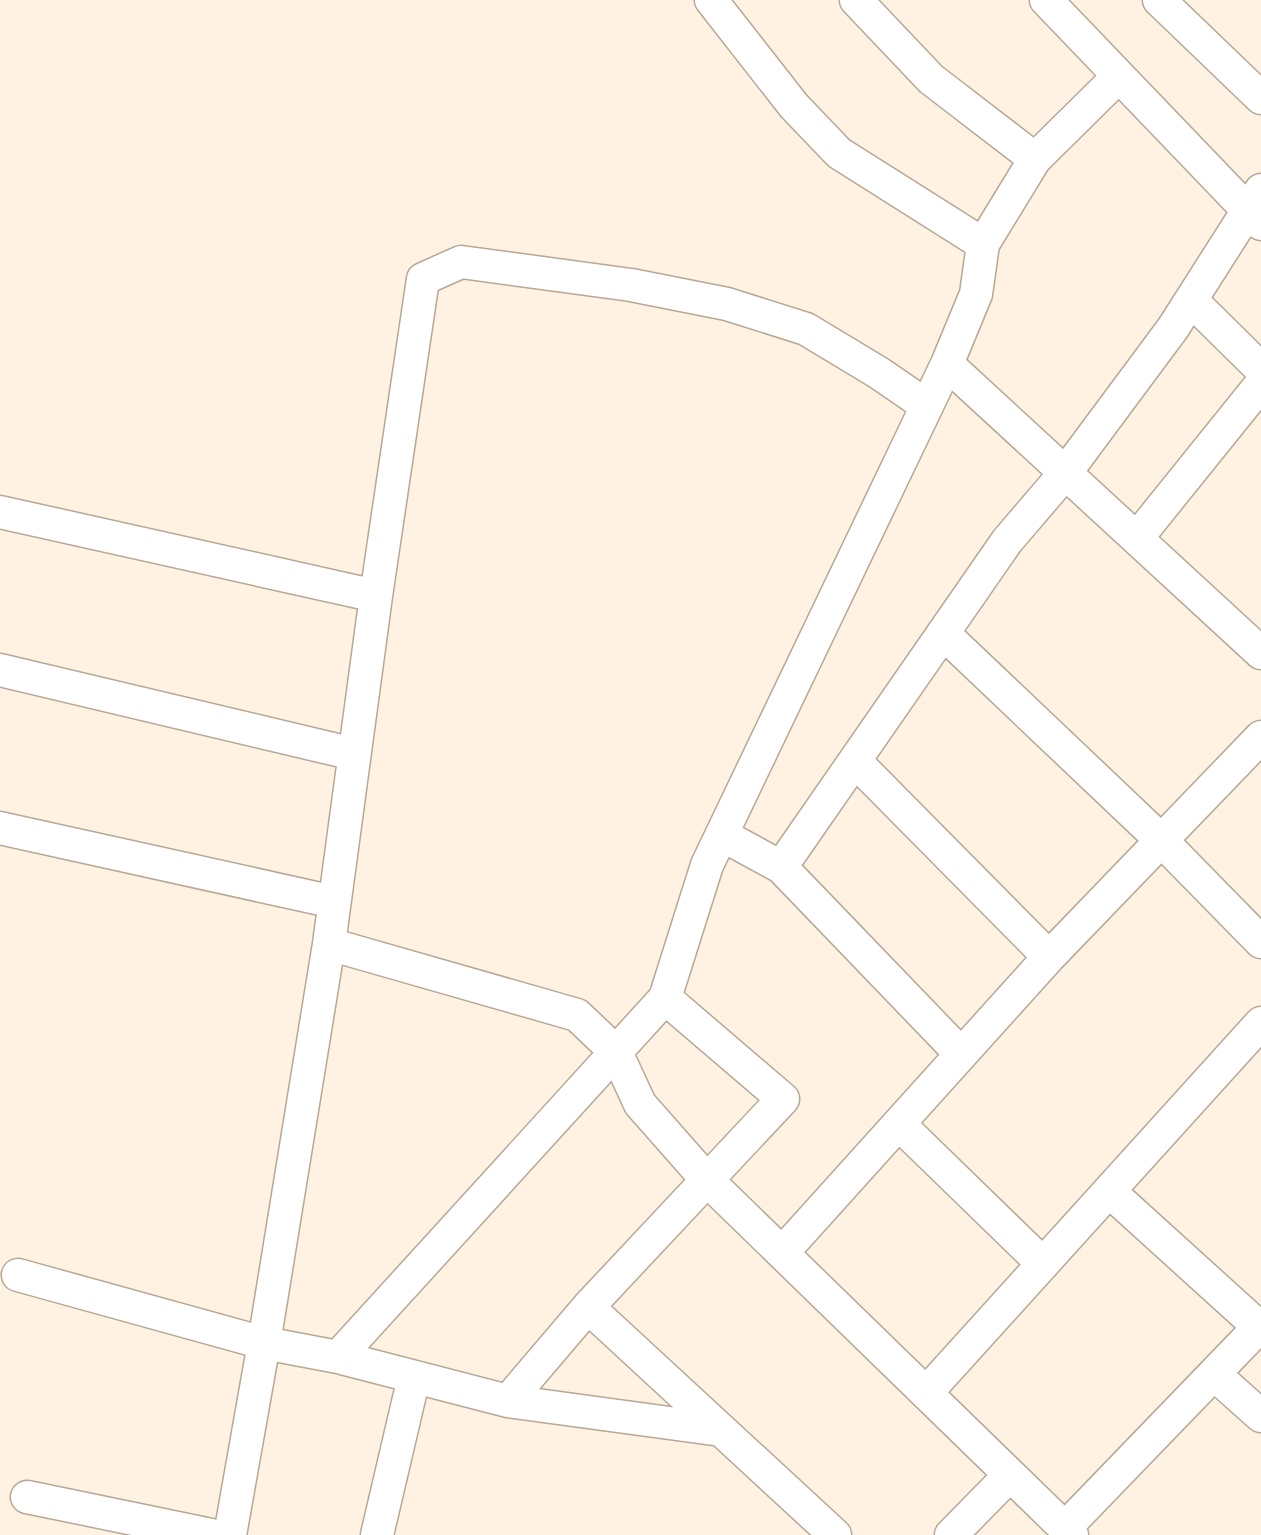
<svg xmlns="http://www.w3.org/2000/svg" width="1261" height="1535" font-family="'PT Sans Narrow',sans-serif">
  <rect width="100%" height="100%" fill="#fff2e2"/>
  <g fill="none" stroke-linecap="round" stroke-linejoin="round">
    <defs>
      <path id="minor" d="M711,0l83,106 45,47 144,91
        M856,0l75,79 104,80
        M1046,0l215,224
        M1159,0l102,98
        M1191,300l70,69
        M947,364l314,289
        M0,512l376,84
        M1137,538l124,-154
        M943,633l218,207 100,102
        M0,670l354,84
        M855,761l194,196
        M0,828l334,74
        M722,835l59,32 180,187
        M781,867l226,-326 59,-69 107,-144 88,-138
        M329,944l248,71 39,37 24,52 67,76 365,355
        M899,1124l144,140
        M1109,1191l150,136
        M782,1253l267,-296 212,-220
        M18,1275l246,68 74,14 170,44 213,29
        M588,1307l247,228
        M338,1357l327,-359 42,-133 240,-501 29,-70 7,-50 52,-85 83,-82
        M1214,1374l47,42
        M926,1393l335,-370
        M508,1401l80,-94 195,-208 -118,-101
        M27,1497l184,38
        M1065,1528l196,-203
        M230,1535l34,-192 65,-399 47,-348 47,-317 38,-17 170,23 96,19 79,25 73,44 48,33
        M377,1535l37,-158
        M951,1535l59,-60"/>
    </defs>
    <use href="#minor" stroke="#b7a795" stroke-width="35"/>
    <use href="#minor" stroke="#fff" stroke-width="32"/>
  </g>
</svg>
